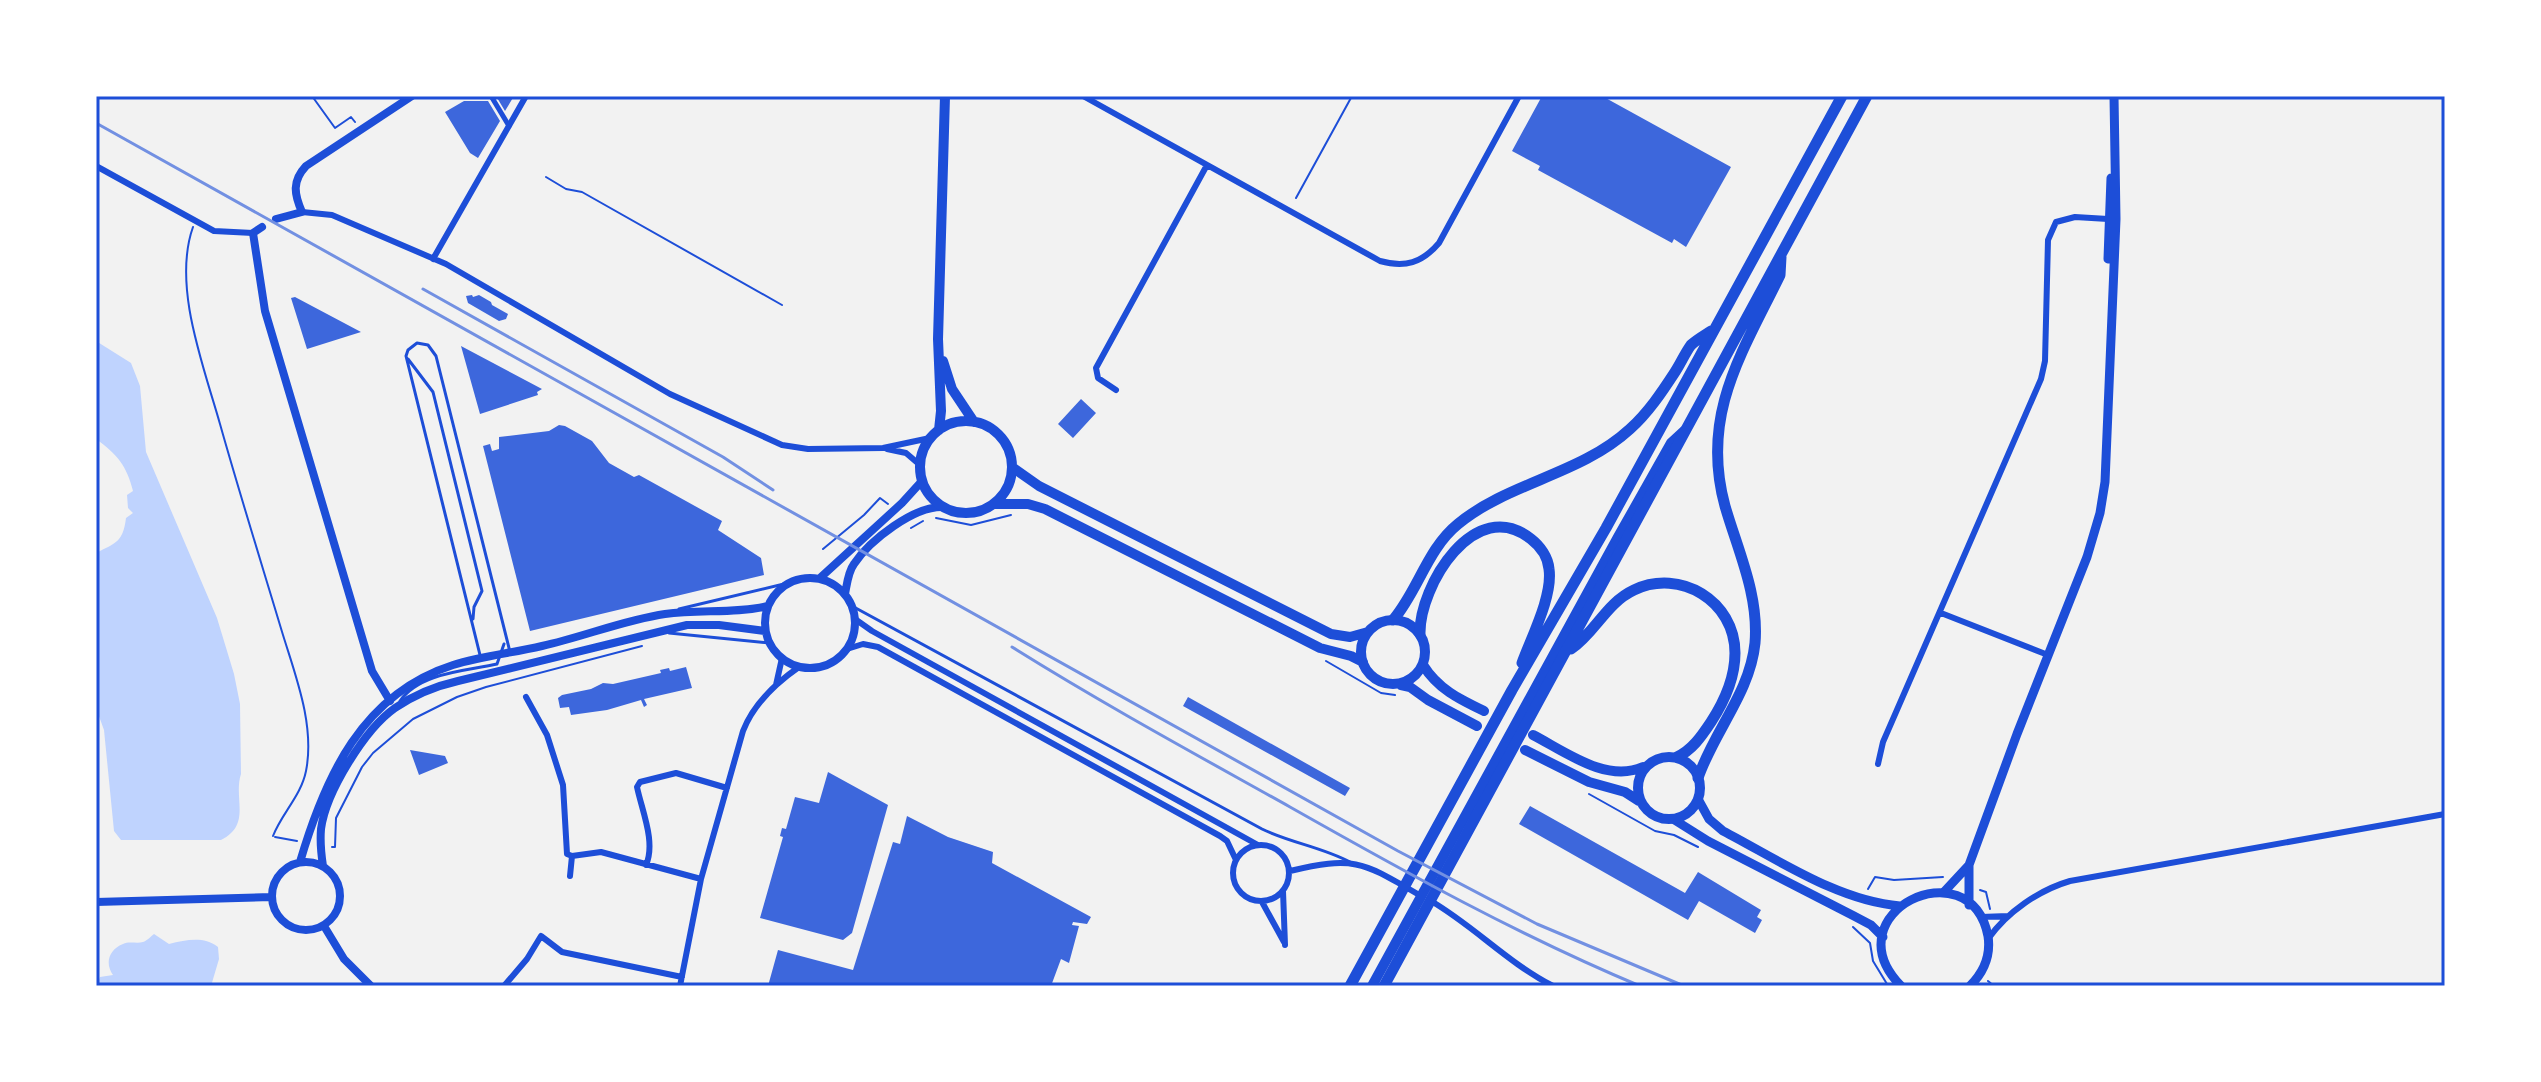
<svg xmlns="http://www.w3.org/2000/svg" width="2541" height="1082" font-family="Lato,sans-serif">
  <rect width="100%" height="100%" fill="#f2f2f2"/>
  <path fill="#bfd3fe" d="M96,341l35,22 9,23 6,66 71,166 17,56 6,30 1,70c-8,24 11,51 -20,66h-100l-7,-9 -10,-101 -8,-22v-155c20,-10 27,-11 30,-35l7,-5 -5,-5 -1,-13 6,-4c-6,-25 -16,-37 -37,-52z
    M154,934l15,10c18,-4 34,-8 49,3l1,12 -8,27h-114l3,-9 13,-2c-8,-11 -5,-25 10,-31 6,-3 14,0 20,-2 4,-1 8,-6 11,-8z"/>
  <path fill="#3d67dc" d="M496,96h18l-9,15z
    M1542,96h60l129,71 -45,80 -12,-8 -2,4 -134,-73 2,-4 -28,-15z
    M464,101h24l12,20 -22,37 -8,-5 -25,-41z
    M472,295l1,2 6,-2 12,7 1,3 16,9 -2,5 -7,2 -31,-18 -2,-7z
    M295,297l66,35 -54,17 -16,-51z
    M461,346l81,43 -5,3 1,3 -58,19z
    M1081,399l15,14 -23,25 -15,-14z
    M559,425l6,1 27,15 17,22 25,14 5,-2 83,46 -4,9 43,28 3,17 -234,56 -47,-185 7,-2 2,7 7,-2v-12l50,-6z
    M686,667l6,21 -48,11 3,6 -3,2 -3,-7 -34,10 -36,5 -2,-8 -9,1 -2,-10 4,-3 29,-6 12,-6 10,1 48,-11 -1,-3 9,-2 1,3z
    M1188,697l162,91 -5,8 -162,-90z
    M410,750l35,6 3,7 -29,12z
    M828,772l60,33 -36,128 -9,7 -83,-22 23,-81 -3,-1 2,-8 4,1 9,-32 24,6z
    M1530,806l155,87 13,-21 63,38 -4,7 5,3 -7,13 -56,-32 -11,19 -169,-96z
    M907,816l41,21 45,15 -1,11 99,54 -4,7 -14,-2 -1,3 7,1 -10,37 -8,-4 -10,27h-283l10,-36 75,20 40,-128 7,2z"/>
  <g fill="none" stroke-linecap="round" stroke-linejoin="round">
    <path stroke="#1d4ed8" stroke-width="2" d="M312,96l23,32 16,-11 4,5
      M546,177l20,12 16,3 200,113
      M1296,198l56,-102
      M193,227c-21,59 11,140 27,197 20,71 42,141 63,211 13,42 32,91 23,136 -5,25 -24,42 -33,65
      M936,518l35,7 40,-10
      M911,528l12,-7
      M823,549l41,-34 16,-17 8,6
      M1326,661l55,32 14,2
      M1589,794l66,37 19,4 24,12
      M275,837l22,4
      M332,847h3l1,-29 26,-51 11,-14 40,-34 44,-22 29,-10 156,-41
      M1868,889l7,-12 19,3 49,-3
      M1980,890l6,2 4,17
      M1853,927l17,16 3,18 14,23
      M1988,981l6,5"/>
    <path stroke="#1d4ed8" stroke-width="3" d="M408,359l25,33 49,199 -8,16 -1,12
      M852,606l410,223c29,14 60,18 88,33
      M679,609l109,-26
      M669,633l100,10
      M480,655l-74,-299 2,-6 9,-7 11,2 8,11 74,296
      M400,701c20,-29 67,-30 97,-37l7,-20"/>
    <path stroke="#1d4ed8" stroke-width="5" d="M491,96l18,30"/>
    <path stroke="#1d4ed8" stroke-width="6" d="M1083,96l297,165c25,7 42,2 59,-18l80,-147
      M96,166l118,65 39,2
      M302,212l30,3 114,49 224,130 112,51 26,4 75,-1 47,-10
      M433,259l93,-163
      M1116,390l-18,-12 -2,-10 111,-203
      M887,449l19,4 14,12
      M1941,613l107,42
      M855,619l17,12 386,214
      M847,649l16,-5 15,3 342,189 7,5 9,19
      M776,685l6,-27
      M526,697l21,38 16,50 4,69 5,2 29,-4 100,27
      M1878,764l5,-22 158,-363 4,-18 3,-121 8,-18 19,-5 33,2
      M1233 873a28 28 0 1 1 56 0a28 28 0 1 1-56 0Z
      M646,865c10,-23 -4,-54 -9,-78l3,-5 36,-9 51,15
      M1290,871c66,-16 74,-8 131,25
      M570,876l2,-20
      M1283,891l2,54
      M1431,901c43,25 77,62 122,85
      M1262,902l22,40
      M1981,917l27,-1
      M1988,939c19,-27 51,-49 82,-58l375,-67
      M504,986l23,-27 14,-23 21,16 120,25
      M680,986l21,-107 42,-148c10,-26 33,-48 56,-64"/>
    <path stroke="#1d4ed8" stroke-width="8" d="M276,219l26,-7c-8,-18 -10,-31 4,-46l106,-70
      M262,227l-9,6 12,78 107,360 18,30
      M765 623a45 45 0 1 1 90 0a45 45 0 1 1-90 0Z
      M820,578l82,-75 20,-22
      M845,594c2,-10 3,-22 9,-30 16,-24 60,-58 89,-57
      M272 896a34 34 0 1 1 68 0a34 34 0 1 1-68 0Z
      M300,862c25,-85 62,-168 153,-197 29,-9 59,-12 89,-19 41,-9 82,-26 123,-32 35,-5 69,0 103,-8
      M323,866c-2,-13 -3,-25 -2,-37 5,-37 44,-100 74,-121 19,-13 41,-22 63,-27l229,-56h32l46,6
      M96,902l175,-5
      M324,926l20,33 27,27"/>
    <path stroke="#1d4ed8" stroke-width="9" d="M2108,259l3,-81
      M1698,799l11,20 14,12c54,28 115,70 177,75
      M1673,819l35,22 146,75 17,9 12,12
      M1943,893l26,-28
      M1969,905v-40l48,-131 70,-177 13,-44 5,-31 11,-263 -2,-123
      M1901,986c-71,-73 69,-140 87,-50 3,20 -5,37 -18,50"/>
    <path stroke="#1d4ed8" stroke-width="10" d="M943,361l9,28 22,33
      M920 467a46 46 0 1 1 92 0a46 46 0 1 1-92 0Z
      M939,430l2,-19 -3,-72 7,-243
      M1012,467l27,19 292,148 19,3 18,-5
      M994,504h34l17,5 275,139 31,8 12,6
      M1361 652a32 32 0 1 1 64 0a32 32 0 1 1-64 0Z
      M1423,665c15,24 36,34 61,46
      M1401,685l9,2 18,13 49,26
      M1533,735c33,17 73,48 110,32
      M1525,750l64,32 36,10 14,9
      M1638 788a31 31 0 1 1 62 0a31 31 0 1 1-62 0Z
      M1372,986l246,-449 53,-94 13,-12"/>
    <path stroke="#1d4ed8" stroke-width="11" d="M1393,620c25,-29 34,-71 65,-96 51,-42 122,-49 172,-95 18,-16 32,-37 45,-57 6,-9 10,-19 16,-27 5,-5 14,-10 20,-14
      M1420,634c-1,-48 55,-140 111,-95 9,7 17,18 18,30 4,27 -18,69 -27,94
      M1571,649c24,-16 35,-46 63,-59 46,-22 101,11 101,63 0,25 -11,49 -24,69 -10,15 -19,28 -34,35
      M1698,778c16,-47 52,-85 57,-135 4,-48 -17,-92 -30,-137 -25,-91 17,-153 55,-231l1,-18
      M1350,986l162,-296 94,-162 236,-432
      M1384,986l483,-890"/>
    <path stroke="#7290e2" stroke-width="3" d="M96,123l1302,728 139,73 147,62
      M423,289l300,168 50,33
      M1012,647c91,57 185,108 278,160 115,65 228,128 350,179"/>
  </g>
  <rect width="2541" height="1082" fill="none" stroke="#ffffff" stroke-width="196"/>
  <rect x="98" y="98" width="2345" height="886" fill="none" stroke="#1d4ed8" stroke-width="3"/>
</svg>
